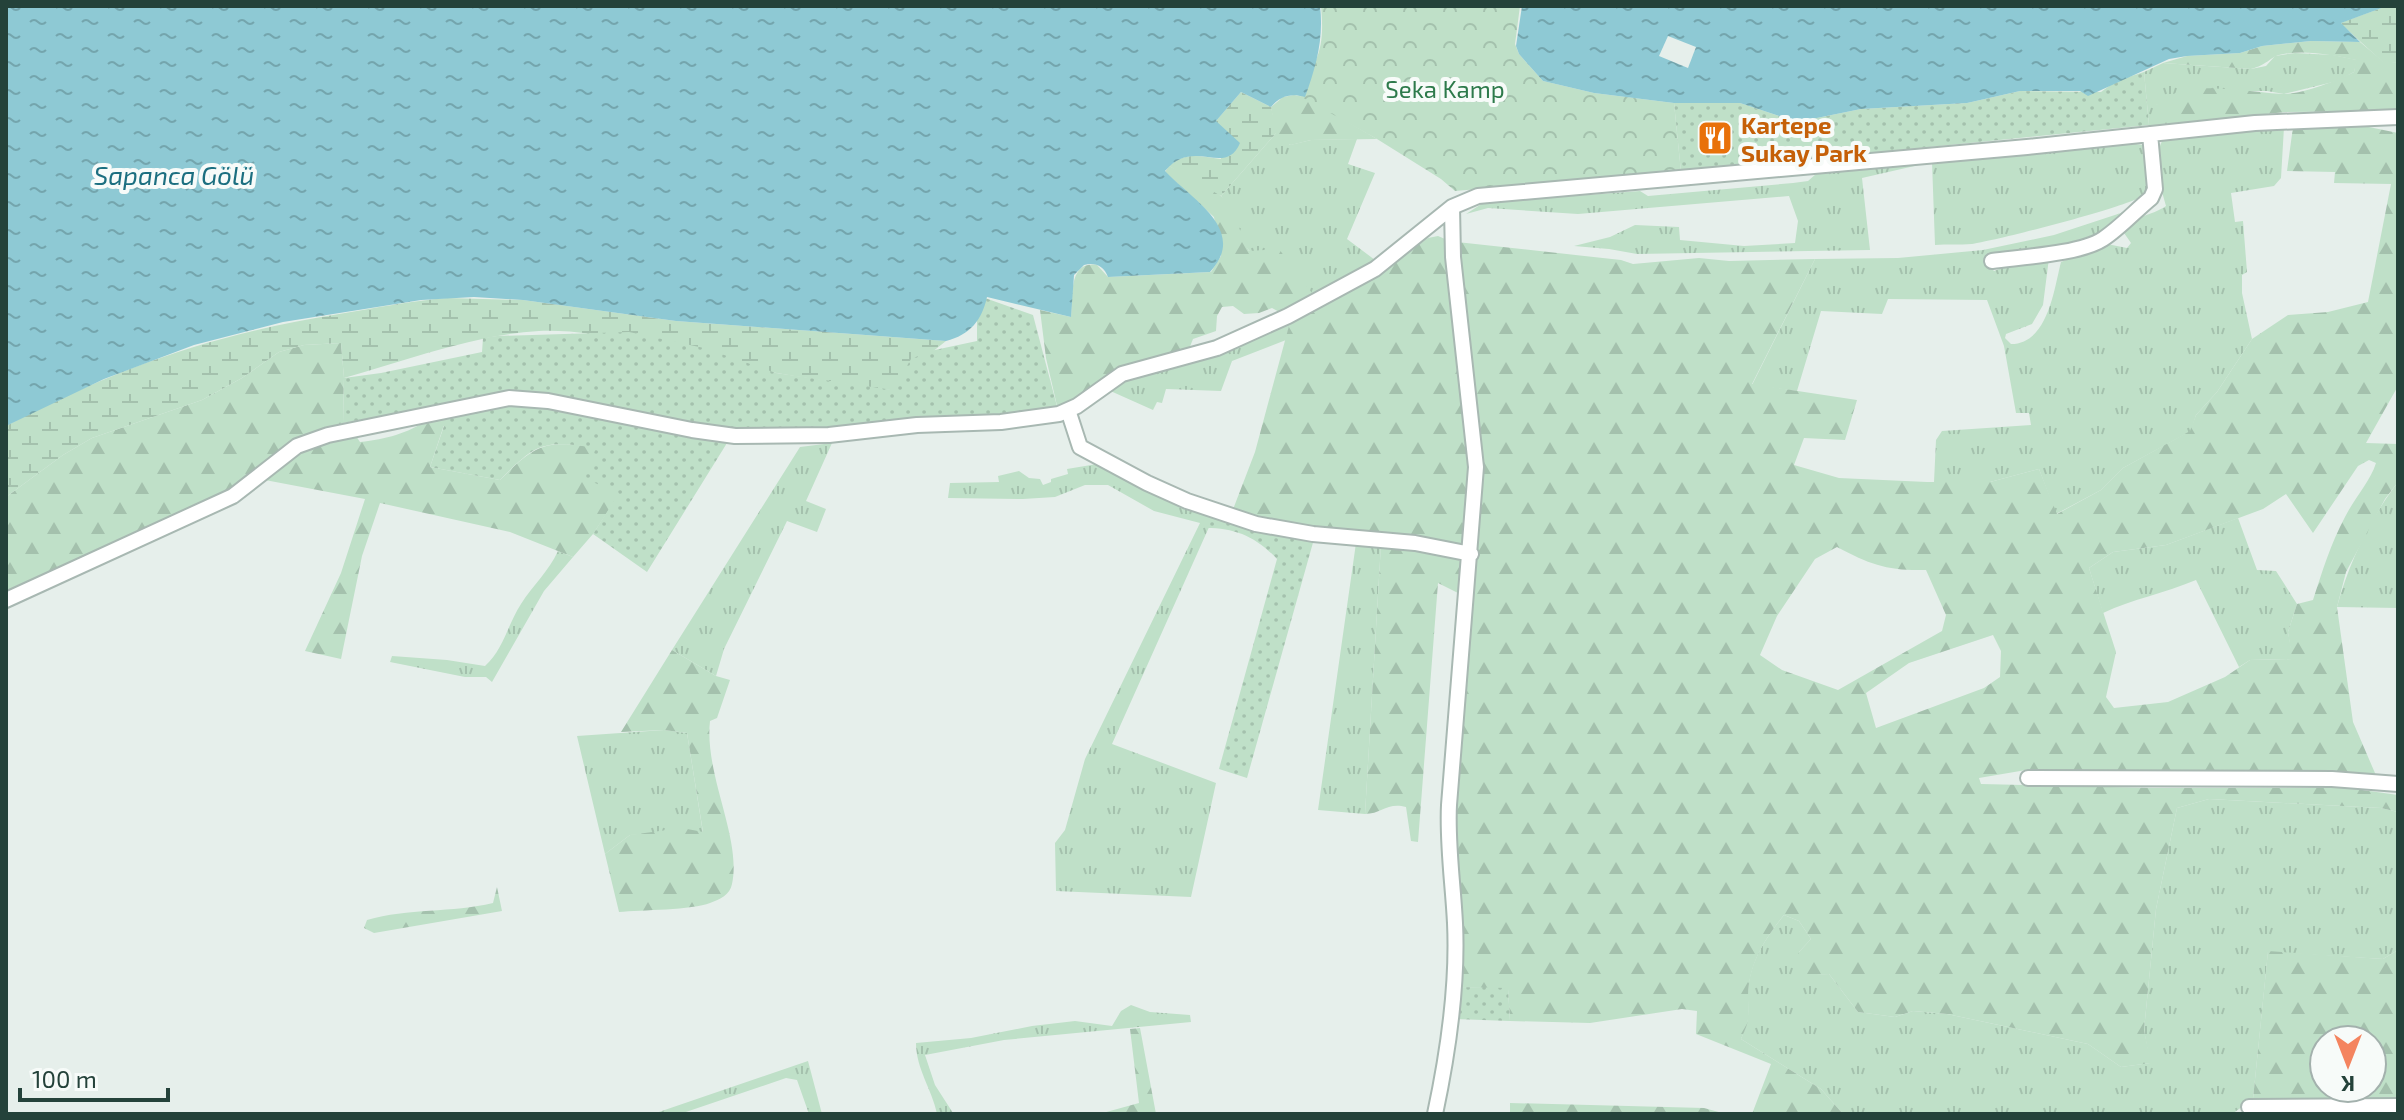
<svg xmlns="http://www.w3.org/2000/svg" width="2404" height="1120" font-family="'Exo 2',sans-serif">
  <defs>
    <pattern id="grass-tufts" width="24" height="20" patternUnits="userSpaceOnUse" patternTransform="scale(2)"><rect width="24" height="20" fill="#bfe0c8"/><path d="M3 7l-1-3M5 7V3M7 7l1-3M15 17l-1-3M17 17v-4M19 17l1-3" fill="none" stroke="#a4c1ad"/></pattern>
    <pattern id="forest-firs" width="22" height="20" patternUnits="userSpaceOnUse" patternTransform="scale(2)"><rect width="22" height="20" fill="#bfe0c8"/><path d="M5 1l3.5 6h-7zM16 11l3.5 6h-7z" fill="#a4c1ad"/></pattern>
    <pattern id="wetland-marsh" width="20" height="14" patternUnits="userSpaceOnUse" patternTransform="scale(2)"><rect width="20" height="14" fill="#bfe0c8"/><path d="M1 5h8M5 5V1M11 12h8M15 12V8" fill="none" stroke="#a4c1ad"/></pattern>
    <pattern id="park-crowns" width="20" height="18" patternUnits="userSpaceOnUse" patternTransform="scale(2)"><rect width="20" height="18" fill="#bfe0c8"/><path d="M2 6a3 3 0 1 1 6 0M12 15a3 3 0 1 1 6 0" fill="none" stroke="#a4c1ad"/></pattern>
    <pattern id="garden-dots" width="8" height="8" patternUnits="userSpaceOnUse" patternTransform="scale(2)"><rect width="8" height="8" fill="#bfe0c8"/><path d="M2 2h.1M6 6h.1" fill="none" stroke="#a4c1ad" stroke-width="1.8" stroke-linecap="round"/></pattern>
    <pattern id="water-ripples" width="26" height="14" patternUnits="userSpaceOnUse" patternTransform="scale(2)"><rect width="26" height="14" fill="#8ec9d4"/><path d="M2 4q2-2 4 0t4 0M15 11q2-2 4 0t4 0" fill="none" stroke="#74a5ad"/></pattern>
  </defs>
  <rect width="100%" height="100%" fill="#e6efeb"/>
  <path fill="url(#grass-tufts)" d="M2295,53l38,2 24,5 -3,12 -17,9 -53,13 -17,-3h-33l-78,14v20h-7l-5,-53 19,-9 88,6 15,-3 9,-10z
    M2284,127l-3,51 -7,8 -43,7 4,29 8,-1 4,51 -5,3v18l10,46 -35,53 -21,23 -5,16 -68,37 -22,22 -45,24 -17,-45 -49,13h-56l2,-42 6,-9 89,-6 -2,-12h-13l-12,-67 -17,-46 -99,-1 -6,15 -61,-3 -24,80 -45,-6 63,-126 83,-1 85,-8 71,-15 70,-23 -25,22 -21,9 -91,20 7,8 23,-9 32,-4 -6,47 -11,19 -26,10 -1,4 6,6c37,0 43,-55 50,-82l46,-18 20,4 4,-5 -9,-13c15,-16 27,-13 44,-24 -6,-21 -14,-47 -3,-67z
    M1277,132l13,13 21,-5 46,-1 -9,25 27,9 -28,66 28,21 -11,9 -49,28c-16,-11 -58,-35 -68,-49 -12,-17 -12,-33 -26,-52z
    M2129,143l14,2c3,12 10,37 2,49 -8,11 -151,47 -173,50 -12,1 -25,0 -37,1l-3,-83 -70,16 8,72 -233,4 -28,-5 -35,-3 36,-9 25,-12 44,2 1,13 64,6 51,-3 3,-22 -9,-25 -211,18 -90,-6 -22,6 17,-11 157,-12 8,5 145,-13 15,-2 8,-7z
    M1290,322l-4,18 -54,21 -11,30 -55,-2 -4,14 -5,-1 -4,8 -47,-21 41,-17z
    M832,443l-26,58 20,8 -9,23 -30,-11 -63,128 -8,27 -44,-26 128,-203z
    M1097,464l117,52 -102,228 104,39 -25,114 -135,-6 -1,-48 10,-13 20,-71 115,-236 -46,-12 -46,-26h-23l-30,12 -32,2 -75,-1 2,-15 49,-1 -1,-6 21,-5 10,7 11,1 3,6 8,-3v-3l17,-5 -1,-5z
    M2398,482v126l-61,-1c12,-45 33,-88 61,-125z
    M2238,518l19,52 19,1 21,33 -9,28 5,27 -43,1 -11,7 -43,-87c-31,13 -63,19 -93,33l-14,-45 24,-16 53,-7z
    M1356,543l25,1 -16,270 -47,-4z
    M558,551l15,6 -29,34 -52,91 -6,-5h-21l-75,-15 2,-6 55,4 38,6c18,-16 23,-42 36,-62 12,-19 28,-33 37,-53z
    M664,730l23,3 16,100 -73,2 -25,19 -28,-118z
    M2209,799l172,9 17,4v138l-15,9 -115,-7 -15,147 -21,15h-389l-22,-25 -80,-50c9,-21 7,-22 7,-43 0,-32 17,-57 36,-81l15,6 12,18 -12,13 7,23 23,-1 29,38 37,5 18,-6 34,3 141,30 33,23 29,-4 -6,-33 12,-121 21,-101z
    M1131,1005l19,7 40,3 1,7 -187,18 -79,15 10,30 18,28 -16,1c-5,-25 -21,-45 -21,-71l55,-5 61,-12 43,-5 37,5 9,-15z
    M808,1061l14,53h-13l-12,-34 -11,-2 -106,36h-27z"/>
  <path fill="url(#forest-firs)" fill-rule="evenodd" d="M2311,41l49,1 25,21 13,-1v49l-112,1 -130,13v-20c7,-4 14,-10 22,-13 22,-9 79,1 105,2 20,0 53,-13 71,-22l2,-12c-24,-5 -52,-11 -77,-5 -10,3 -12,10 -28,14l-88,-6 24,-7 53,-3 22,-7z
    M1294,95l11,2 72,42 -66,1 -20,5 -14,-4 -6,-34 12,-10z
    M2364,126l34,7v253l-32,57 32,1v38l-13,17 -39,73 -9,35 16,115 25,58 -352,-10 -47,8 2,6 172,4h195l50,7v17l-17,-4 -172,-9 -32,9 -21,101 -12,121 7,33 -30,4 -33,-23 -141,-30 -34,-3 -18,6 -37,-5 -29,-38 -24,2 -11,-9 5,-15 12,-13 -12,-18 -15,-6c-19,24 -35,48 -36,81 0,21 3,22 -7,43l80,50 22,25h-91l19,-50 -75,-30 1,-23 -15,-2 -92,14 -80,-2 -2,-32 -49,-2 -6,-161 28,-342 -2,-57 -22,-185 164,18 12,4 66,-6 30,3 86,-2 -63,125 105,16 -12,40 -41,-2 -10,27 45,13 88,4h63l49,-13 18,45 44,-24 22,-22 67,-37 6,-16 21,-23 35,-53 36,-24 40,-3 40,-10 23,-118 -57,-1 1,-11 -48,-1 6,-44zM2369,460l7,3c-6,19 -21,34 -31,54 -14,26 -23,55 -32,83l-16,4 -9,28 4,27 -42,1 -25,17 -57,25 -54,6 -8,-11 10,-45 -27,-84 24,-16 53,-7 97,-36 23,-15 27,39 45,-67zM1837,547c34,18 51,24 89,23l20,45 -4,16 -104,59 -56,-20 -22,-15 17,-39 38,-57zM1993,635l8,16 -1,26 -16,11 -108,40 -10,-35 43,-30z
    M1169,166c22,11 50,21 63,44 7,13 9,28 17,41l30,-2 36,48 -32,17 -11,-6 -13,5 -15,1 -11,-8 -11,1 -5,9 -1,15 -23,8 -4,10 -131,61 -12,-52 -6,-48 31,7c2,-20 -3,-57 26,-52l11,12 103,-5 10,-16 -7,-39 -49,-45z
    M1438,236l7,3 2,5 25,227 -6,76 -180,-21 -54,-14 23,-60 35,-130 81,-44 57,-40z
    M341,343l3,35 -1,45 -40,13 -63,51 -234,106v-96l57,-42 29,-17 110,-38 40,-22 37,-26 25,-7z
    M429,419l15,6 -14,42 70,13c38,-38 44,-39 97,-33l23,46 -27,41 -20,23 -63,-25 -130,-29 -18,53 -21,103 -36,-8 36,-78 24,-74 -100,-19c32,-34 45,-37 91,-44l4,6c27,-3 46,-8 69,-23z
    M1381,544l74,12c13,9 8,25 7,39l-24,-12 -20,259 -7,-1 -5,-34c-19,-5 -24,7 -41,7z
    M672,650l44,26 14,4 -13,38 -7,3c-6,54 32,117 22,163 -2,11 -12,15 -22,19 -17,7 -69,7 -91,9l-14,-58 25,-19 52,-7 21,4 -16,-99 -23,-3 -43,2z
    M497,887l5,24 -128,22 -10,-5 3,-8c41,-12 85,-7 126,-17z
    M2398,950v149h-145l15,-148 115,8zM2324,1040h48v48h-48z
    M1140,1028l16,86h-57l40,-11 -9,-74z
    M1510,1103l194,5 22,6h-216z"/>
  <path fill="url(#wetland-marsh)" d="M2387,6h11v56l-13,2 -45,-41z
    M1241,92l30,15 6,25 -56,64 -52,-30c18,-15 31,-9 52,-7l-6,-37z
    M447,298l76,2 153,21 270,20 -29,23 -19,27c-58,-8 -117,-16 -174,-28 -62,-13 -122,-34 -185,-32 -66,4 -131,29 -195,47l-3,-35 -37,2 -25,7 -37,26 -40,22 -110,38 -29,17 -57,42v-71c112,-59 208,-92 333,-112 36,-6 71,-13 108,-16z"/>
  <path fill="url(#park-crowns)" d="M1321,6h199l-5,38 4,10 24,27 51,12 80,10 7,69 -226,19 -14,-12 -64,-40 -79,-44c20,-37 27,-45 23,-89z"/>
  <path fill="url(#garden-dots)" d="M2144,72l5,53 -468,47 -7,-69h66l57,19 64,-13 106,-6 53,-12 81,1 15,-11z
    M985,298l48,17 25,95 -30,5 -252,18 -52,-4 -224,-35 -157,29 1,-45 37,-5 101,-21 1,-14 14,-2 132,-4 75,16 72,25 117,17 18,-31 19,-8 47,-10v-37z
    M508,403c74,5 145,30 219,40l-80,129 -54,-38 26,-41 -36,-15 13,-30c-52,-8 -59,-6 -96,32l-70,-13 14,-41 -15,-7z
    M1214,516l100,23 -67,239 -28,-9 58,-210c-21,-22 -41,-31 -71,-31z
    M1459,987l49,1 2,33 -55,-2z"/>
  <path fill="url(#water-ripples)" d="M6,6h1314c4,32 -4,61 -15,91 -14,-4 -25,-1 -34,10l-30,-15 -25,29 24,22c-15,35 -46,-7 -75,28 26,28 84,59 45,101l-102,5c-4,-11 -13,-15 -24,-12l-10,10 -3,42 -84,-20c-5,23 -17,38 -41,44l-270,-20 -153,-21 -49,-3 -53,3 -138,22 -89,23 -90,34 -98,47z
    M1522,6h865l-46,17 19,19 -49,-1 -49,5 -22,7 -53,3 -18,3 -81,37 -8,-5h-60l-53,12 -106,6 -64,13 -57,-19h-66l-80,-10 -51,-12 -24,-27 -3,-8z"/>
  <path fill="#e6efeb" d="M1668,36l28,11 -8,21 -29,-12z"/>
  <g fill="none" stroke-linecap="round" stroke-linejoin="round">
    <defs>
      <path id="minor" d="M1992,261c29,-4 88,-7 111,-22 17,-11 32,-28 48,-41l4,-9 -5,-55
        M1068,410l12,37 67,36 40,18 69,23 57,10 102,9 56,11
        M6,600l227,-104 64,-50 31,-11 181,-37 39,3 144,29 43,6 94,-1 88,-10 84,-3 58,-8 18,-8 45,-32 95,-26 71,-32 87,-47 77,-62 26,-11 549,-49 228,-24 143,-6
        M2028,778l304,1 66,5
        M2249,1107l149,-1
        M1435,1114c13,-61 23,-128 20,-191 -2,-40 -8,-79 -6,-118l27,-338 -23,-210 -1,-50"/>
    </defs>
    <use href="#minor" stroke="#a8b8b2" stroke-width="18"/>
    <use href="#minor" stroke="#fff" stroke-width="14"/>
  </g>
  <defs>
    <symbol id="restaurant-square" viewBox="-11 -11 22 22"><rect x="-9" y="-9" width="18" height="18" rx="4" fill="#e8710a" stroke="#f7fbf9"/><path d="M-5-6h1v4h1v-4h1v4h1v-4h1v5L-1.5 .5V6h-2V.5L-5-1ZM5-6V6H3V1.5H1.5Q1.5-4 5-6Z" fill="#fff"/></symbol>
  </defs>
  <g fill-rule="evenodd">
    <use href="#restaurant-square" x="1695" y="118" width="40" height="40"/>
  </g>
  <g text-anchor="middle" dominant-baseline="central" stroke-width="8" stroke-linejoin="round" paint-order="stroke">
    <g font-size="24" fill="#2d7a4b" stroke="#f7fbf9">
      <text x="1445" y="88">Seka Kamp</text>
    </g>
    <g font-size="24" font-weight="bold" fill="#c56008" stroke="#f7fbf9" text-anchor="start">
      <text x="1741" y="124">Kartepe<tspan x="1741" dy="28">Sukay Park</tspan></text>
    </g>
    <g font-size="26" font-style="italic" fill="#1c6f80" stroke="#f7fbf9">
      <text x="174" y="174">Sapanca Gölü</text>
    </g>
  </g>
  <rect width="2404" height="1120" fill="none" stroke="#24423a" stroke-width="16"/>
  <g transform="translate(2348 1064) rotate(180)"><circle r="38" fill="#f7fbf9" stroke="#a3b1ad" stroke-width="2"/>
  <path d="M0-6L14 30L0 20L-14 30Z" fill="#f4845f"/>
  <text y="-12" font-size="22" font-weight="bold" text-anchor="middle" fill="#24423a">K</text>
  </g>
  <path d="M20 1088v12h148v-12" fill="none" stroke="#24423a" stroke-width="4"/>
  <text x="32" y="1088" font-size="24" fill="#24423a" stroke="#f7fbf9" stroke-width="6" paint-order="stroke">100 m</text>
</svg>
